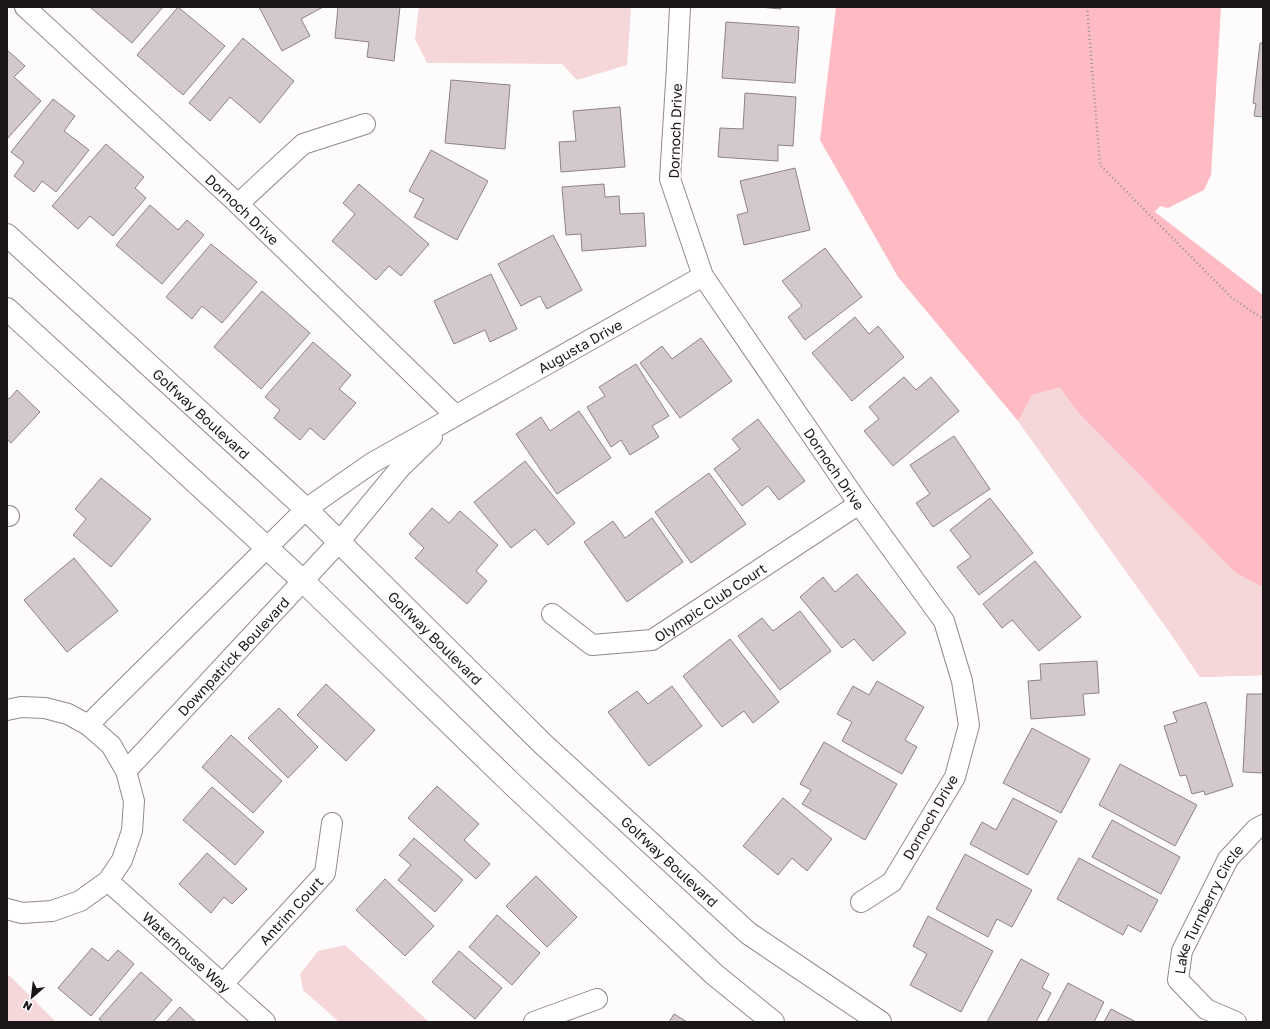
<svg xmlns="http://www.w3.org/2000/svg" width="1270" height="1029" font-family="'Golos Text',sans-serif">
  <rect width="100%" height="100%" fill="#fdfbfb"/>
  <path fill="#febbc3" d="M836,7h385l-10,168 -7,15 -36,18 -8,-2 -5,6 108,83v380l-63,2 -31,-46 -151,-210 -120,-144 -78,-137z"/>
  <path fill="#f5d6d9" d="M419,7h212l-4,58 -50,15 -15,-16 -135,-1 -12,-24z
    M1060,387l17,24 159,162 27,14v88l-63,2 -31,-46 -151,-210 14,-26z
    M345,945l84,77h-90l-36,-32 -3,-16 18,-23z
    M7,975l3,1 46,46h-49z"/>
  <path fill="#d4c9ca" stroke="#8d8384" d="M90,7h73l-31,36z
    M178,7l47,39 -42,49 -46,-40z
    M259,7h64l-22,12 9,17 -28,15z
    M338,7h62l-6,54 -27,-4 2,-15 -34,-4z
    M759,7h22v2z
    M726,22l73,5 -4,56 -73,-5z
    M243,38l51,43 -34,42 -30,-26 -20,24 -21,-18z
    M1260,43h3v74l-9,-1 2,-12 -3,-1z
    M7,50l18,16 -11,11 27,24 -34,38z
    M451,80l59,5 -5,64 -60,-6z
    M745,93l51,4 -3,49 -15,-1v16l-60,-4 2,-29 23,1z
    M53,99l22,17 -11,15 25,19 -33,42 -14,-11 -8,11 -20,-16 10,-14 -13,-10z
    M620,107l5,60 -64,5 -2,-30 17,-1 -3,-30z
    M106,144l38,33 -9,11 11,10 -33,38 -23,-20 -12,13 -26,-23z
    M431,150l57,31 -31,59 -43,-23 10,-18 -15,-8z
    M795,168l15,62 -66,15 -7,-30 11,-3 -8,-31z
    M359,184l70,60 -28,32 -12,-10 -13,14 -44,-39 23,-27 -12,-11z
    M604,184l1,13 14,-1 1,18 24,-1 2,33 -64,5 -1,-17 -15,1 -4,-48z
    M150,205l28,25 9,-10 17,15 -42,49 -46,-39z
    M553,235l29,55 -35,19 -7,-13 -19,10 -23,-42z
    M211,244l46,38 -35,41 -20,-17 -10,13 -26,-22z
    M825,248l37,49 -57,43 -17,-23 14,-11 -20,-25z
    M491,274l26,55 -27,13 -5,-12 -31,14 -20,-43z
    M262,291l48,42 -49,56 -47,-42z
    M855,317l14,17 9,-8 26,31 -52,44 -40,-48z
    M701,338l31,43 -52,37 -40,-55 22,-17 10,13z
    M313,342l38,33 -12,14 17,14 -32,37 -14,-12 -10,12 -26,-22 6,-8 -15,-13z
    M636,364l33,52 -17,10 7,11 -29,18 -9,-15 -10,7 -24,-40 18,-11 -6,-9z
    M904,377l12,13 15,-13 28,34 -66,55 -29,-35 15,-12 -10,-12z
    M17,390l23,22 -29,31 -4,-4v-42l2,2z
    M579,411l32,47 -54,36 -41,-60 25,-17 9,14z
    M758,419l47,62 -26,19 -11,-14 -26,20 -28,-37 26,-20 -8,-10z
    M954,436l36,53 -57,38 -17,-24 14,-9 -20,-29z
    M525,461l50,62 -27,22 -13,-16 -24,19 -37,-46z
    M709,473l37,51 -55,39 -36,-51z
    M101,478l50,41 -40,48 -38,-32 13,-16 -11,-10z
    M990,498l43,55 -54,42 -22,-28 14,-10 -21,-27z
    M432,508l17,15 11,-12 38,34 -22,26 11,10 -20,23 -52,-46 9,-10 -15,-14z
    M652,518l31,44 -56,40 -43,-60 29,-21 12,17z
    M74,558l44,53 -51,41 -43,-52z
    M1035,561l46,56 -42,34 -27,-31 -10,8 -19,-24z
    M857,574l49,59 -33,28 -19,-22 -12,9 -42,-51 23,-20 12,15z
    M800,611l31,40 -51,39 -42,-54 24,-18 11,13z
    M730,639l49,63 -26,21 -9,-12 -22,16 -39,-51z
    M1097,661l2,32 -16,1 2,21 -54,4 -3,-38 13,-1 -1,-16z
    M877,681l47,26 -19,33 12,7 -15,27 -60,-33 10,-19 -15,-8 16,-28 16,9z
    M326,684l49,46 -29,31 -49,-46z
    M672,686l30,40 -53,40 -41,-54 29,-21 11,13z
    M1247,694h16v79l-20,-1z
    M1206,702l27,84 -28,9 -1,-4 -12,3 -6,-19 -6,1 -16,-50 13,-4 -4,-10z
    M279,708l39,39 -30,31 -40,-40z
    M1032,728l58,31 -29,54 -58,-30z
    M231,735l51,46 -29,32 -51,-46z
    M824,742l73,42 -32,56 -63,-36 9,-14 -11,-6z
    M1120,764l77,41 -22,41 -76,-41z
    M437,786l42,38 -15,16 26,24 -14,15 -68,-61z
    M212,787l52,45 -29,33 -52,-45z
    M783,798l49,41 -25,32 -15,-13 -14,17 -35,-29z
    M1013,798l44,23 -29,54 -58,-31 12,-22 14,8z
    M1112,820l68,37 -19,37 -69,-37z
    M414,838l49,42 -28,32 -37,-32 13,-15 -12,-10z
    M207,853l40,36 -15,15 -8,-7 -13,16 -32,-29z
    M965,854l67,36 -20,37 -15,-8 -9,18 -52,-28z
    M1079,858l79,42 -17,32 -13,-7 -5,10 -66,-36z
    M536,876l41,41 -30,30 -41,-41z
    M385,879l49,47 -29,30 -49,-46z
    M497,915l43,38 -28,32 -43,-38z
    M928,916l65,35 -32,61 -51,-27 17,-31 -14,-8z
    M92,948l16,13 10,-11 16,14 -43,52 -33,-28z
    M459,951l43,37 -27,31 -43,-37z
    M1021,959l28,15 -7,14 9,5 -15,29h-49z
    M141,972l31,28 -19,22h-50l-4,-3z
    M1068,983l36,19 -10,20h-47z
    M180,1007l16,15h-30z
    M1111,1009l25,13h-32z
    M674,1014l13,8h-18z"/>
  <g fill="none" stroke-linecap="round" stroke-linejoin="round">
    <defs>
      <g id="minor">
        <path id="s1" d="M25,7l213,197 217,211"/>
        <path id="s2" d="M680,7l-3,60 -7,112 33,97 156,228 85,117 18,60 7,44 -14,52 -63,105 -31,20"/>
        <path d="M238,204l65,-60 62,-20"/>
        <path d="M7,516h2"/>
        <path id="s3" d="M552,614l40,31 60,-5 207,-136"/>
        <path d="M7,710l14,-3 24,1 23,6 20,11 23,20 15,26 8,30 -2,30 -10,29 -14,21 -28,20 -28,10 -30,2 -15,-4"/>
        <path id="s4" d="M88,725l218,-216 66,-46 331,-187"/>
        <path id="s5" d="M126,771l213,-229 62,-75 31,-30"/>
        <path id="s6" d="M108,881l157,141"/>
        <path id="s7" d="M223,984l102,-111 7,-50"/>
        <path d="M534,1022l63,-23"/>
        <path id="s8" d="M1236,1022l-30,-13 -28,-29 4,-29 46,-92 28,-30 7,-4"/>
      </g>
      <g id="tertiary">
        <path id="s9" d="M7,235l299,274 237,235 205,189 132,89"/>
        <path d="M7,309l296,272 207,201 205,193 58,47"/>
      </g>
    </defs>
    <use href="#minor" stroke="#93898a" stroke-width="22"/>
    <use href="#tertiary" stroke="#93898a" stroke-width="24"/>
    <path stroke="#969494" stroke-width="2.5" stroke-dasharray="1 3" stroke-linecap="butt" d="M1087,7l13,158 131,132 32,22"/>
    <use href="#minor" stroke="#fff" stroke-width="20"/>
    <use href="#tertiary" stroke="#fff" stroke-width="22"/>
  </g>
  <g text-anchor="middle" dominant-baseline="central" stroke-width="4" stroke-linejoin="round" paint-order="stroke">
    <g font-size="14" fill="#1b1718" stroke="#fdfbfb">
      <text transform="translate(675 131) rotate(-88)">Dornoch Drive</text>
      <text stroke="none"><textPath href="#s1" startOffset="297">Dornoch Drive</textPath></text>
      <text stroke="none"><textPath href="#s4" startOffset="626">Augusta Drive</textPath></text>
      <text stroke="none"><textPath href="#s9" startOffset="264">Golfway Boulevard</textPath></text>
      <text stroke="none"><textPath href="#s2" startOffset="508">Dornoch Drive</textPath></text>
      <text stroke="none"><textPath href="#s3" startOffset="180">Olympic Club Court</textPath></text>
      <text stroke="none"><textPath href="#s9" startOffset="588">Golfway Boulevard</textPath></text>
      <text stroke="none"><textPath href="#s5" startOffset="157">Downpatrick Boulevard</textPath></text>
      <text transform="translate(930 817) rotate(-60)">Dornoch Drive</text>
      <text stroke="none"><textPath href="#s9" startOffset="912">Golfway Boulevard</textPath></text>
      <text stroke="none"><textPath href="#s7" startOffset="100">Antrim Court</textPath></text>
      <text stroke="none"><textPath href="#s8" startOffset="151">Lake Turnberry Circle</textPath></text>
      <text stroke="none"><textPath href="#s6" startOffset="106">Waterhouse Way</textPath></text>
    </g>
  </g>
  <rect width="1270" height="1029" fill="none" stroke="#1b1718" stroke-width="16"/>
  <g transform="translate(32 997) rotate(208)" stroke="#fdfbfb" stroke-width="3" paint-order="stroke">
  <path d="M0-3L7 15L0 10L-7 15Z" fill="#1b1718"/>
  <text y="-6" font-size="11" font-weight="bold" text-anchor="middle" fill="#1b1718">N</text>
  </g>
</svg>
